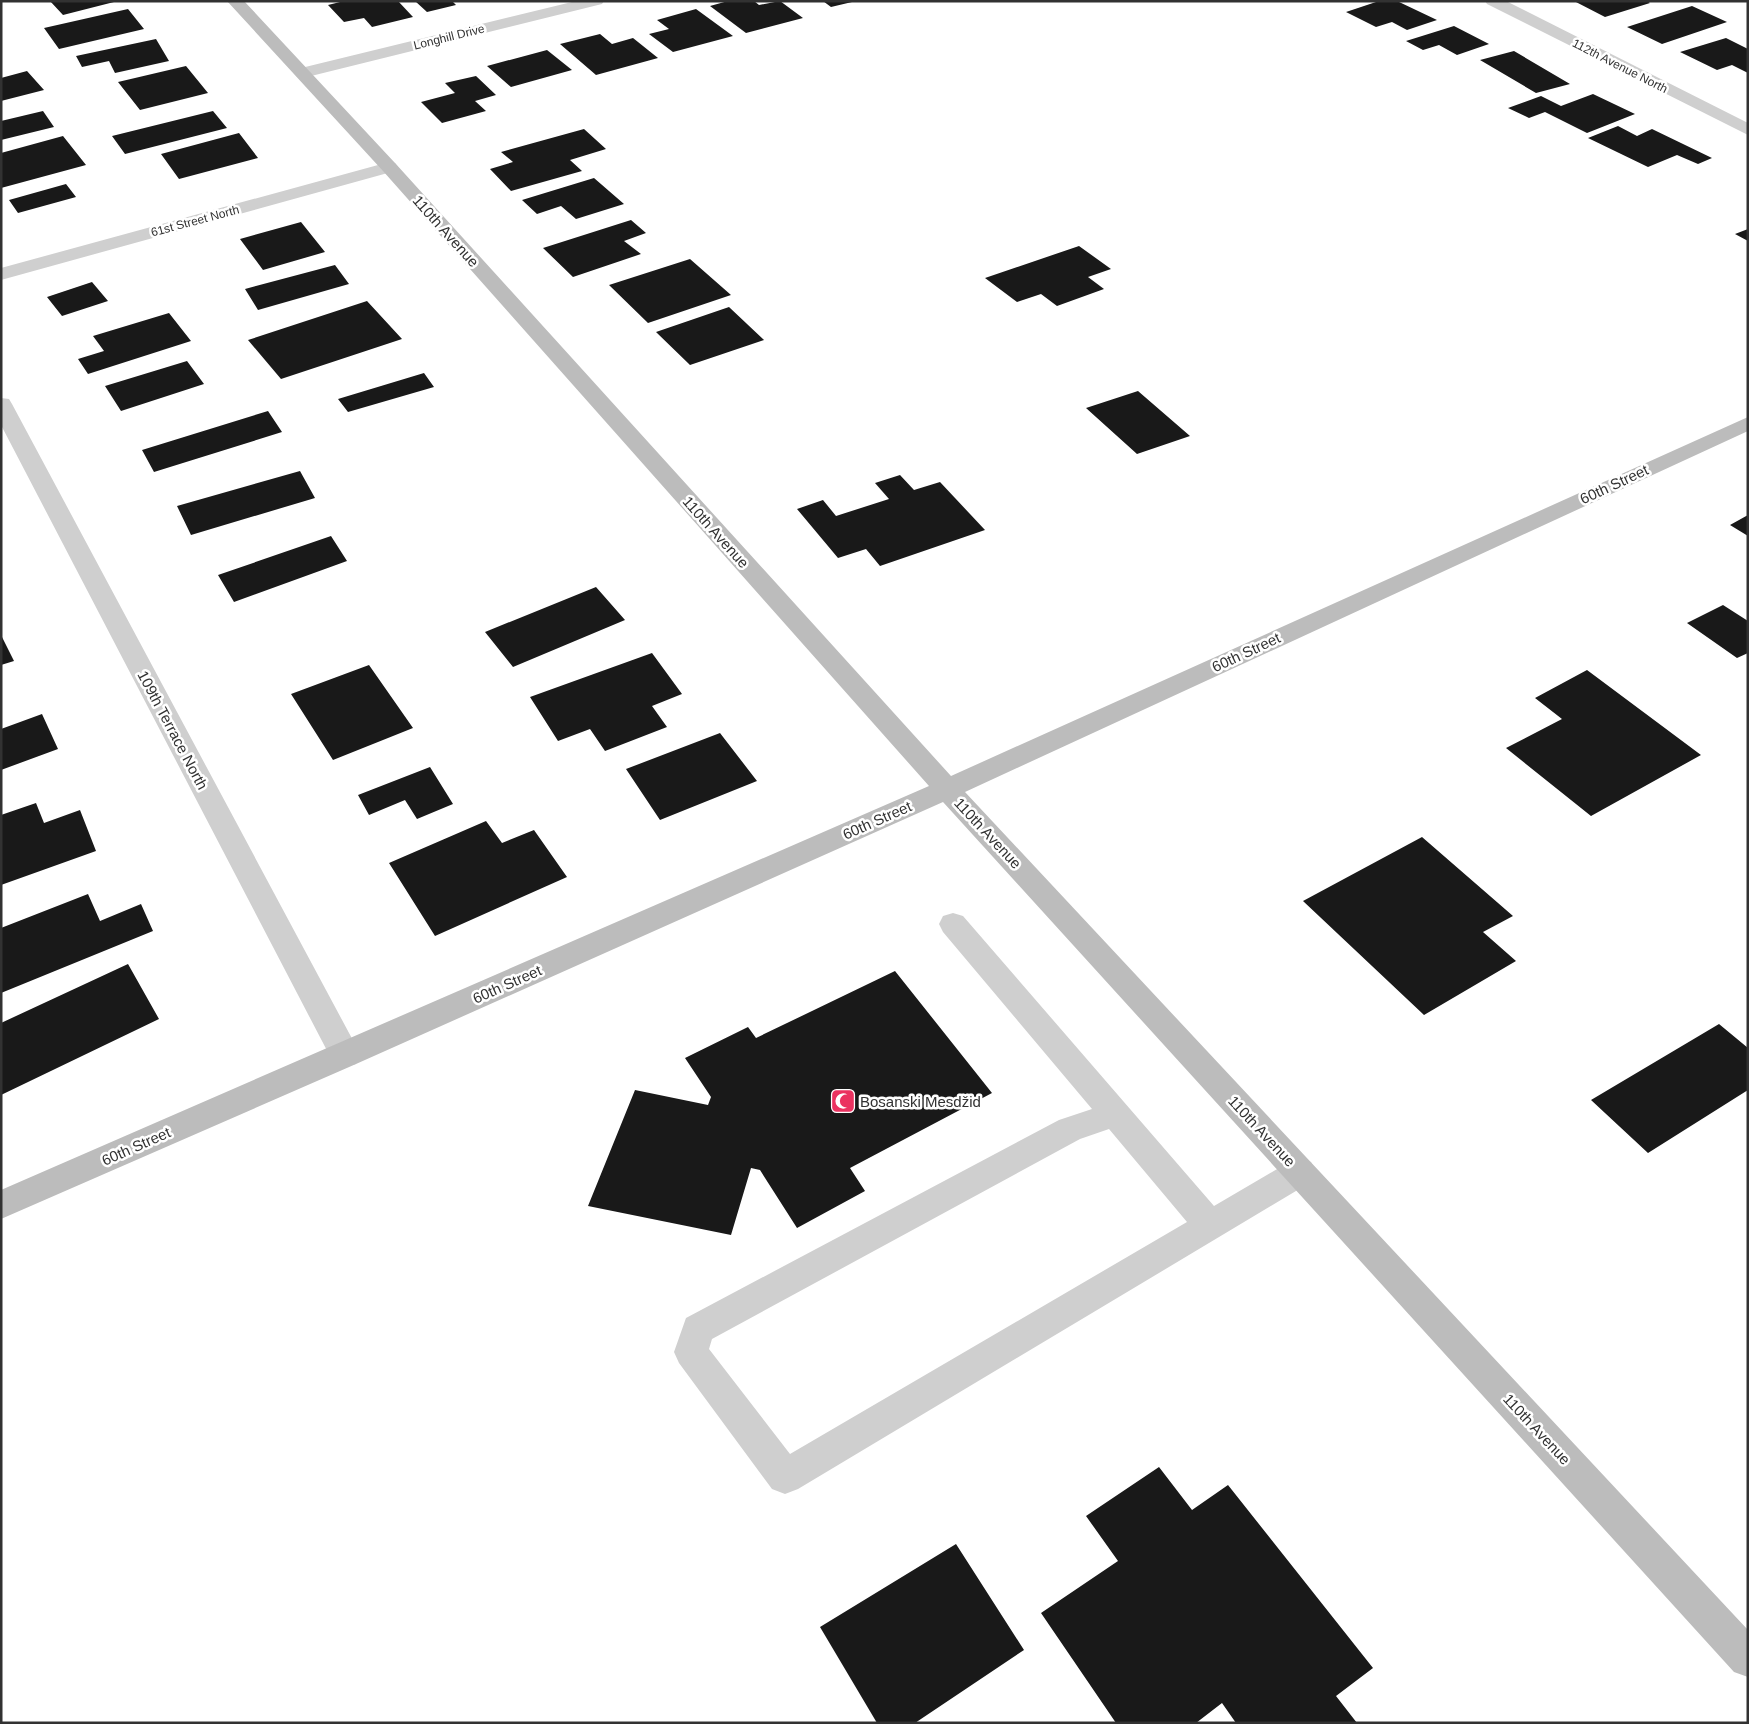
<svg xmlns="http://www.w3.org/2000/svg" width="1749" height="1724" font-family="Arial,sans-serif">
  <rect width="100%" height="100%" fill="#fff"/>
  <path fill="#191919" d="M50,1h64v1l-51,13z
    M344,1h54l15,16 -41,10 -8,-9 -20,4 -16,-17z
    M415,1h37l4,4 -29,7z
    M728,1h26l5,4 21,-4 23,17 -57,15 -36,-27z
    M823,1h29v1l-21,5z
    M1379,1h18l40,19 -30,10 -15,-8 -16,5 -30,-15z
    M1574,1h73l3,2 -45,14z
    M1692,6l35,16 -65,22 -35,-17z
    M128,9l16,20 -85,20 -15,-21z
    M696,9l37,27 -60,16 -24,-18 20,-5 -12,-9z
    M1454,26l35,18 -32,11 -18,-10 -16,5 -17,-9z
    M600,34l12,10 21,-6 25,20 -62,17 -36,-31z
    M1726,38l22,11v24l-16,-8 -15,5 -37,-18z
    M156,39l13,22 -54,12 -6,-12 -27,6 -6,-11z
    M547,50l25,20 -61,17 -24,-21z
    M1514,51l56,33 -34,9 -56,-33z
    M186,66l22,27 -68,17 -22,-28z
    M27,71l17,19 -43,11v-23z
    M476,76l20,19 -21,6 11,10 -44,12 -21,-21 34,-9 -10,-10z
    M1593,94l42,20 -48,19 -42,-21 -16,6 -21,-10 33,-12 20,10z
    M43,111l11,16 -53,13v-19z
    M213,111l14,17 -102,26 -13,-18z
    M1618,126l19,10 15,-7 60,29 -14,6 -21,-9 -29,12 -60,-29z
    M584,129l22,20 -36,11 12,11 -71,20 -21,-22 23,-7 -12,-10z
    M239,133l19,25 -79,21 -18,-25z
    M63,136l23,29 -85,23v-35z
    M594,178l30,26 -48,15 -15,-13 -24,8 -15,-14z
    M66,184l10,13 -58,16 -9,-13z
    M631,220l15,13 -22,8 17,13 -68,23 -30,-29z
    M301,222l24,30 -62,18 -23,-31z
    M1748,229v12l-13,-7z
    M1079,246l32,23 -23,8 16,12 -47,17 -16,-12 -24,8 -32,-24z
    M690,259l41,36 -83,28 -39,-38z
    M335,265l14,19 -91,26 -13,-21z
    M92,282l16,19 -46,15 -15,-19z
    M367,301l35,38 -121,40 -33,-39z
    M729,307l35,33 -74,25 -34,-33z
    M169,313l22,28 -103,33 -10,-15 26,-8 -11,-15z
    M187,361l17,23 -83,27 -16,-25z
    M424,373l10,14 -86,25 -10,-13z
    M1138,391l52,45 -53,18 -51,-46z
    M268,411l14,21 -128,40 -12,-22z
    M300,471l15,27 -124,37 -14,-29z
    M900,475l14,15 26,-8 45,48 -105,36 -14,-17 -28,9 -41,-49 26,-9 13,16 53,-17 -14,-16z
    M1748,515v21l-18,-11z
    M331,536l16,25 -113,41 -16,-27z
    M596,587l29,33 -112,47 -28,-35z
    M1723,605l25,16v32l-11,5 -50,-35z
    M1,635l13,26 -13,4z
    M652,653l30,41 -30,12 15,21 -62,24 -15,-22 -32,12 -28,-44z
    M369,665l44,63 -80,32 -42,-66z
    M1587,670l114,85 -110,61 -85,-68 56,-29 -27,-21z
    M42,714l16,35 -57,21v-41z
    M720,733l37,48 -97,39 -34,-51z
    M430,767l23,37 -36,15 -12,-19 -36,15 -11,-20z
    M36,803l8,20 36,-13 16,41 -95,34v-70z
    M486,821l16,22 32,-13 33,47 -132,59 -46,-73z
    M1422,837l91,79 -30,16 33,29 -92,54 -121,-114z
    M88,894l12,27 41,-17 12,27 -152,62v-65z
    M128,964l31,55 -158,76v-72z
    M895,971l97,122 -142,75 15,23 -68,37 -37,-58 -9,-2 -20,67 -143,-29 47,-116 73,15 3,-8 -26,-39 63,-31 8,11z
    M1719,1024l29,24v42l-100,63 -57,-53z
    M1159,1467l33,43 36,-25 145,183 -37,28 21,27h-121l-14,-20 -26,20h-80l-75,-110 77,-52 -32,-45z
    M956,1544l68,106 -109,73h-38l-57,-96z"/>
  <g fill="none" stroke-linecap="round" stroke-linejoin="round">
    <path fill="#cfcfcf" fill-rule="evenodd" d="M953,913l10,3 251,290 75,-44 11,-4 11,4 5,10 -5,10 -513,307 -13,5 -13,-5 -93,-126 -5,-11 12,-34 373,-198 33,-11 -149,-177 -4,-8 4,-8zM1109,1129l78,93 -397,232 -81,-105 3,-10 368,-200z"/>
    <path fill="#cfcfcf" fill-rule="evenodd" d="M576,1h28l-2,3 -299,74 -6,-1 -2,-4 2,-4z
      M1485,1h21l242,122v12l-261,-131z
      M389,162l6,1 3,4 -3,4 -394,109v-12z
      M1,398l8,1 3,5 344,642 4,9 -4,9 -11,3 -11,-3 -333,-639z"/>
    <path fill="#bcbcbc" fill-rule="evenodd" d="M227,1h17l151,162 556,613 797,-359v14l-783,361 783,838v47l-14,-5 -791,-870 -587,262 -355,155v-29l928,-404 -546,-615z"/>
  </g>
  <defs>
    <symbol id="mosque-square" viewBox="-11 -11 22 22"><rect x="-9" y="-9" width="18" height="18" rx="4" fill="#eb3260" stroke="#fff"/><path d="M3.5-4.9A6 6 0 1 0 3.5 4.9A5 5 0 1 1 3.5-4.9Z" fill="#fff"/></symbol>
  </defs>
  <g fill-rule="evenodd">
    <use href="#mosque-square" x="829" y="1087" width="28" height="28"/>
  </g>
  <g text-anchor="middle" dominant-baseline="central" stroke-width="5" stroke-linejoin="round" paint-order="stroke">
    <g font-size="12" fill="#323232" stroke="#fff">
      <text transform="translate(449 37) rotate(-14)">Longhill Drive</text>
      <text transform="translate(1620 66) rotate(27)">112th Avenue North</text>
      <text transform="translate(195 221) rotate(-15)">61st Street North</text>
    </g>
    <g font-size="15" fill="#323232" stroke="#fff">
      <text transform="translate(446 231) rotate(48)">110th Avenue</text>
      <text transform="translate(1614 484) rotate(-25)">60th Street</text>
      <text transform="translate(716 532) rotate(48)">110th Avenue</text>
      <text transform="translate(1246 652) rotate(-25)">60th Street</text>
      <text transform="translate(173 730) rotate(62)">109th Terrace North</text>
      <text transform="translate(877 820) rotate(-24)">60th Street</text>
      <text transform="translate(988 833) rotate(47)">110th Avenue</text>
      <text transform="translate(507 984) rotate(-24)">60th Street</text>
      <text transform="translate(1262 1131) rotate(47)">110th Avenue</text>
      <text transform="translate(136 1146) rotate(-24)">60th Street</text>
      <text transform="translate(1537 1429) rotate(47)">110th Avenue</text>
    </g>
    <g font-size="15" fill="#323232" stroke="#fff" text-anchor="start">
      <text x="860" y="1101">Bosanski Mesdžid</text>
    </g>
  </g>
  <rect width="1749" height="1724" fill="none" stroke="#323232" stroke-width="5"/>
</svg>
